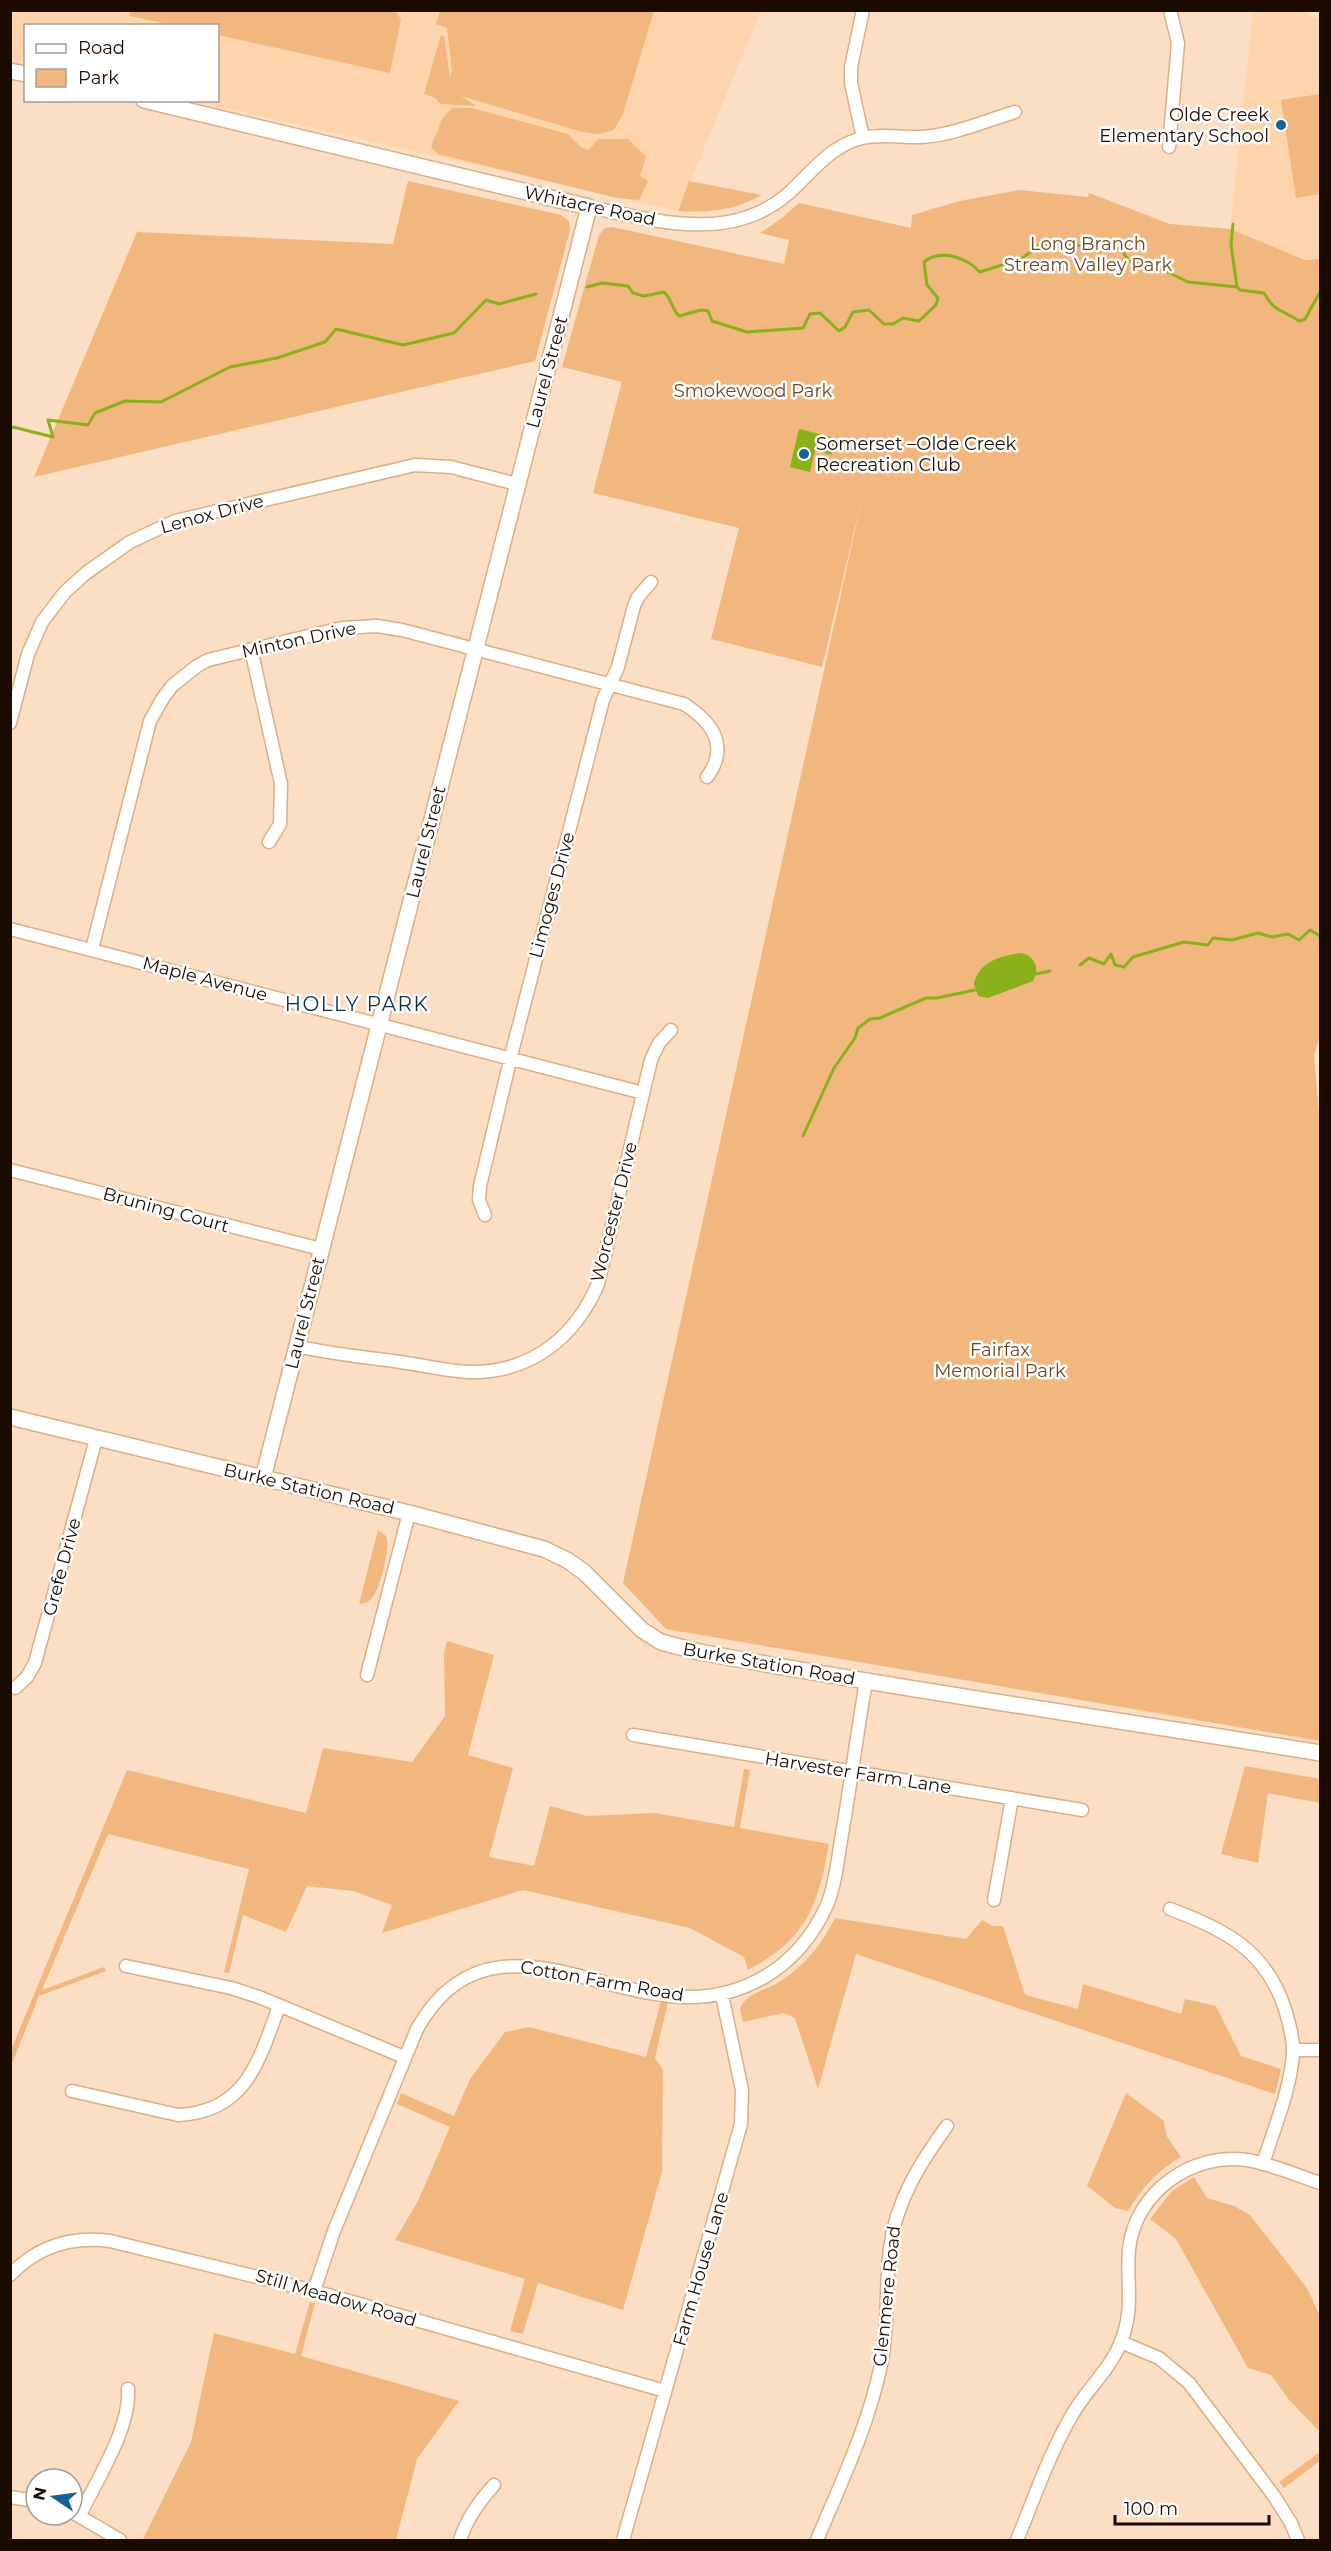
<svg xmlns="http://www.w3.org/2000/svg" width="1331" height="2551" font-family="Montserrat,sans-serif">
  <rect width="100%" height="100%" fill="#fbdec4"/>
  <path fill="#fed4ac" d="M11,11h750l-83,200 -484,-110 24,-1v-74h-192l-1,36 -14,-4z
    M1253,11h46l21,9v239l-15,1 -75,-31z"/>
  <path fill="#f2b77e" d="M130,11l265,-1 6,10 -11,53 -172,-38v-9l-46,-1 -42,-9z
    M440,11v-1l214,1 -31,103 -9,16 -15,4 -17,-2 -121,-36 15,10 -35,-2 -6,-6 -11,-4 17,-59 3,1 6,41 2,-6 -5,-43 -11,-4z
    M1320,94v100l-24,4 -15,-98z
    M452,108h20l96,26 14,14 7,2 9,-11h30l18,18 -6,19 8,5 -9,19 -22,-2 -179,-44 -7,-7 11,-28z
    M408,181l153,34 8,6 1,9 -35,131 -501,116 103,-245 256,12z
    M689,181l72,14c-26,16 -54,18 -83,16z
    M1019,190l69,7 1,-4 81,31 60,5 75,31 15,-1v777l-6,19 6,70v616l-654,-112 -43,-46 239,-1085 -40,169 -111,-28 28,-111 -146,-35 29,-111 -60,-15 37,-132 6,-7 7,-1 172,37 5,-24 -29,-7 22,-15 17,-15 112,25 1,-13 48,-14z
    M378,1530l8,6c5,10 -6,54 -14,62 -3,4 -8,5 -13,6z
    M447,1641l47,14 -26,100 45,13 -24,89 45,9 16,-60 37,10 68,-3 79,14 10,-58 6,1 -10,58 89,16c-11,62 -22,95 -81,126l-4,-13 -54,-29 -167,-38 -141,43 10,-28 -39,-14 -46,-5 -21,46 -43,-17 -14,58 -5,-1 25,-103 -141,-35 -66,156 62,-23 2,4 -67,25 -28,70v-16l116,-280 179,43 17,-65 89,14 33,-46 -1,-63z
    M1245,1766l75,13v24l-52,-10 -10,70 -37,-9z
    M835,1918l131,21 16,-19 11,6h10l22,69 53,14 5,-25 98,30 4,-15 31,7 25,50 40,13 -6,25 -419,-140 -38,135 -23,-71 -12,-5 -40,9 -3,-13c4,-15 29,-20 41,-28 24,-16 41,-37 54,-63z
    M661,2001l7,1 -13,56 8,12 -1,102 -39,138 -85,-27 -15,51 -13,-3 15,-52 -130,-39 23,-39 32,-74 -53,-23 4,-11 53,23 16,-37 35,-47 24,-5 117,30z
    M1126,2093l38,28 2,14 15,22c-23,13 -39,31 -53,54l-13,-3 -28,-22z
    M1194,2177l13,21 27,8 16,9 57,73 13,28v116l-30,-31 -19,-26 -23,-7 -72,-129 -26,-20 22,-28z
    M310,2302l5,1 -14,53 158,45 -42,58 -21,81h-250l-3,-1 48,-97 23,-109 81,21z
    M1320,2452v9l-36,27 -5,-6z"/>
  <path fill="#8ab119" d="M799,429l37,9 -4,17 -17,-4 -5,21 -20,-5z
    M1022,953c13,3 18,16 11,28l-45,17 -10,-2 -4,-12c4,-22 28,-29 48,-31z"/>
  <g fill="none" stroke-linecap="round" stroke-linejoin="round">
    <path stroke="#8ab119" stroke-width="3" d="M1233,224l-2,21 6,42
      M587,287l15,-4 26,3 5,7 11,3 20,-4c8,7 7,16 15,24l22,-6 7,1 4,10 35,11 56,-4 7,-14 10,-1 19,18 6,-4 8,-15 16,-2 15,14h9l10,-6 16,3 17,-16 2,-7 -11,-13 -3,-23c17,-14 43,-4 56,10l41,-13 19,-14 12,-2 25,2 21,6 22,-3 9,13 41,12 18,9 49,5 3,3 24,3c12,21 17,15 35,28l6,-2 15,-27
      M10,429l3,-2 40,10 -5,-17 40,5 7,-12 30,-12 36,1 69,-35 47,-9 48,-16 11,-13 67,16 51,-12 32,-33 13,4 37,-10
      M1080,965l9,-7 15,6 7,-10 4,11 9,2 9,-10 51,-15 24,3 5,-7 19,2 26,-7 14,4 16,-3 11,6 11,-10 10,6
      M1036,974l14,-3
      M803,1136l31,-68 21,-30 3,-10 12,-9 10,-1 46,-20h11l38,-8"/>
    <defs>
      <path id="minor" d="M863,138l-12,-55v-16l12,-57
        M1169,147l9,-104 -8,-33
        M589,207c68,14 143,37 201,-15 23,-21 40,-46 72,-54 20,-5 40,0 60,-1 31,-2 63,-16 93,-25
        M251,649l30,135 -1,40 -11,18
        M10,723l18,-69 14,-32 23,-30 21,-19 44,-31 45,-21 240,-56 36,2 66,17
        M10,929l633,164
        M92,949l58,-228 13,-23 9,-12 25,-20 11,-6 134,-32 35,-2 25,4 282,74c28,18 46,42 23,73
        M10,1170l311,79
        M485,1215l-6,-15 1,-14 34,-142 89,-344 15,-33 16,-61 4,-9 13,-15
        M296,1346c34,8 70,11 104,16 25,3 52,11 77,10 58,-2 99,-37 121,-88l53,-224 8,-17 12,-13
        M367,1675l42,-162
        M15,1688l12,-11 8,-14 61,-224
        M633,1735l449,75
        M994,1900l18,-102
        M1170,1909c54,20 96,41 115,100 4,14 9,31 8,45 -3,38 -19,74 -30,110
        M126,1966l105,22 28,9 145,60
        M1293,2050h27
        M72,2091l106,24c68,-3 81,-54 101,-109
        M10,2275c28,-29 62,-39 100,-34l204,50 351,100
        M314,2291l20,-60 83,-202c66,-117 172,-35 267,-32 29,1 57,-6 82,-21 28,-17 48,-42 61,-71 9,-22 11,-48 15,-71 9,-51 15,-102 24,-152
        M1121,2342l38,16 30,25 85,113 17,27 7,17
        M10,2497l26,4
        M72,2512l48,28
        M80,2515c17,-36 51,-87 48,-126
        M460,2540c7,-22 19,-38 34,-55
        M623,2540l118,-416 1,-34 -20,-95
        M817,2540c24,-57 51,-113 64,-175 8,-39 4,-78 9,-117 6,-47 30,-85 57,-122
        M1017,2540c17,-41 32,-86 55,-125 14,-25 37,-44 48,-71 15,-35 6,-61 9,-95 6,-56 62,-97 118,-89 25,4 49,15 73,23"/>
      <path id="tertiary" d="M10,71l16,3
        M144,100l445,107 -326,1271
        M10,1417l399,96 135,36 23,11 17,12 58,58 19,12 38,10c206,38 414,67 621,101"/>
    </defs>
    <use href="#minor" stroke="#dcae83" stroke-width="15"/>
    <use href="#tertiary" stroke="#dcae83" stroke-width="18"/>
    <use href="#minor" stroke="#fff" stroke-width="12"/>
    <use href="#tertiary" stroke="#fff" stroke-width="15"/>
  </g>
  <g fill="#176295" stroke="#fff" stroke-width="2">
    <circle cx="1281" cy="125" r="6"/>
    <circle cx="804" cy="454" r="6"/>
  </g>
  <g text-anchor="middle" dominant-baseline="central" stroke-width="5" stroke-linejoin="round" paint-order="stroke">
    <g font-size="18" fill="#1c0c00" stroke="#fff" text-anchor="end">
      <text x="1269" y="115">Olde Creek<tspan x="1269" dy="21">Elementary School</tspan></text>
      <text x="816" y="444" text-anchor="start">Somerset –Olde Creek<tspan x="816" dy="21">Recreation Club</tspan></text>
    </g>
    <g font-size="18" fill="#1c0c00" stroke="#fff">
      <text transform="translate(590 206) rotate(12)">Whitacre Road</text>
      <text transform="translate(547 372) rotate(-75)">Laurel Street</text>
      <text transform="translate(212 514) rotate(-15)">Lenox Drive</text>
      <text transform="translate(299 640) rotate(-12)">Minton Drive</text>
      <text transform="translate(426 842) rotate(-76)">Laurel Street</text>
      <text transform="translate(552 895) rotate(-75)">Limoges Drive</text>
      <text transform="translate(205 979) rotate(15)">Maple Avenue</text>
      <text transform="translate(166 1210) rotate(15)">Bruning Court</text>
      <text transform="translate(614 1212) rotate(-76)">Worcester Drive</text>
      <text transform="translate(305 1313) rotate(-76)">Laurel Street</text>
      <text transform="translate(309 1489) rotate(13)">Burke Station Road</text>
      <text transform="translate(62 1567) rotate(-75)">Grefe Drive</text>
      <text transform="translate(769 1664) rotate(10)">Burke Station Road</text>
      <text transform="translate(858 1773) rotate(9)">Harvester Farm Lane</text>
      <text transform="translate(602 1981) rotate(10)">Cotton Farm Road</text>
      <text transform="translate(701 2269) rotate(-74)">Farm House Lane</text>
      <text transform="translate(887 2296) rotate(-84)">Glenmere Road</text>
      <text transform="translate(336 2298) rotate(16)">Still Meadow Road</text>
    </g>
    <g font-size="18" fill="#70471c" stroke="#fff">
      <text x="1088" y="244">Long Branch<tspan x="1088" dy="21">Stream Valley Park</tspan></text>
      <text x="753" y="391">Smokewood Park</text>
      <text x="1000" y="1350">Fairfax<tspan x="1000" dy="21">Memorial Park</tspan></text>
    </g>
    <g font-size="20" letter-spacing="1.5" fill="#0b2e47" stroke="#fff">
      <text x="357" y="1004">HOLLY PARK</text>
    </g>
  </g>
  <rect width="1331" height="2551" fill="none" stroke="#1c0c00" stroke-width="24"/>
  <rect x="24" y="24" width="195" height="78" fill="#ffffff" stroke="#a49e99" stroke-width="1.5"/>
  <rect x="36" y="44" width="30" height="9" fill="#ffffff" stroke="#a49e99" stroke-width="1.5"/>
  <text x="78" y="54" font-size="18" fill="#1c0c00">Road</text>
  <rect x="36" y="69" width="30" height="18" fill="#f2b77e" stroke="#a49e99" stroke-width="1.5"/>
  <text x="78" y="84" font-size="18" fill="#1c0c00">Park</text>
  <g transform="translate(54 2497) rotate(283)"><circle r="28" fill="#ffffff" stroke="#a49e99" stroke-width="1.5"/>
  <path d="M0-4.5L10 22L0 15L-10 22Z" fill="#176295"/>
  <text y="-9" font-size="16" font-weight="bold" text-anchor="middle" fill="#1c0c00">N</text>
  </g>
  <path d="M1115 2515v9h154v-9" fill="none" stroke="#1c0c00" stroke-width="3"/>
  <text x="1124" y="2515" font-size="18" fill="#1c0c00" stroke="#ffffff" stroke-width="4.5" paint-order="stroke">100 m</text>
</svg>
